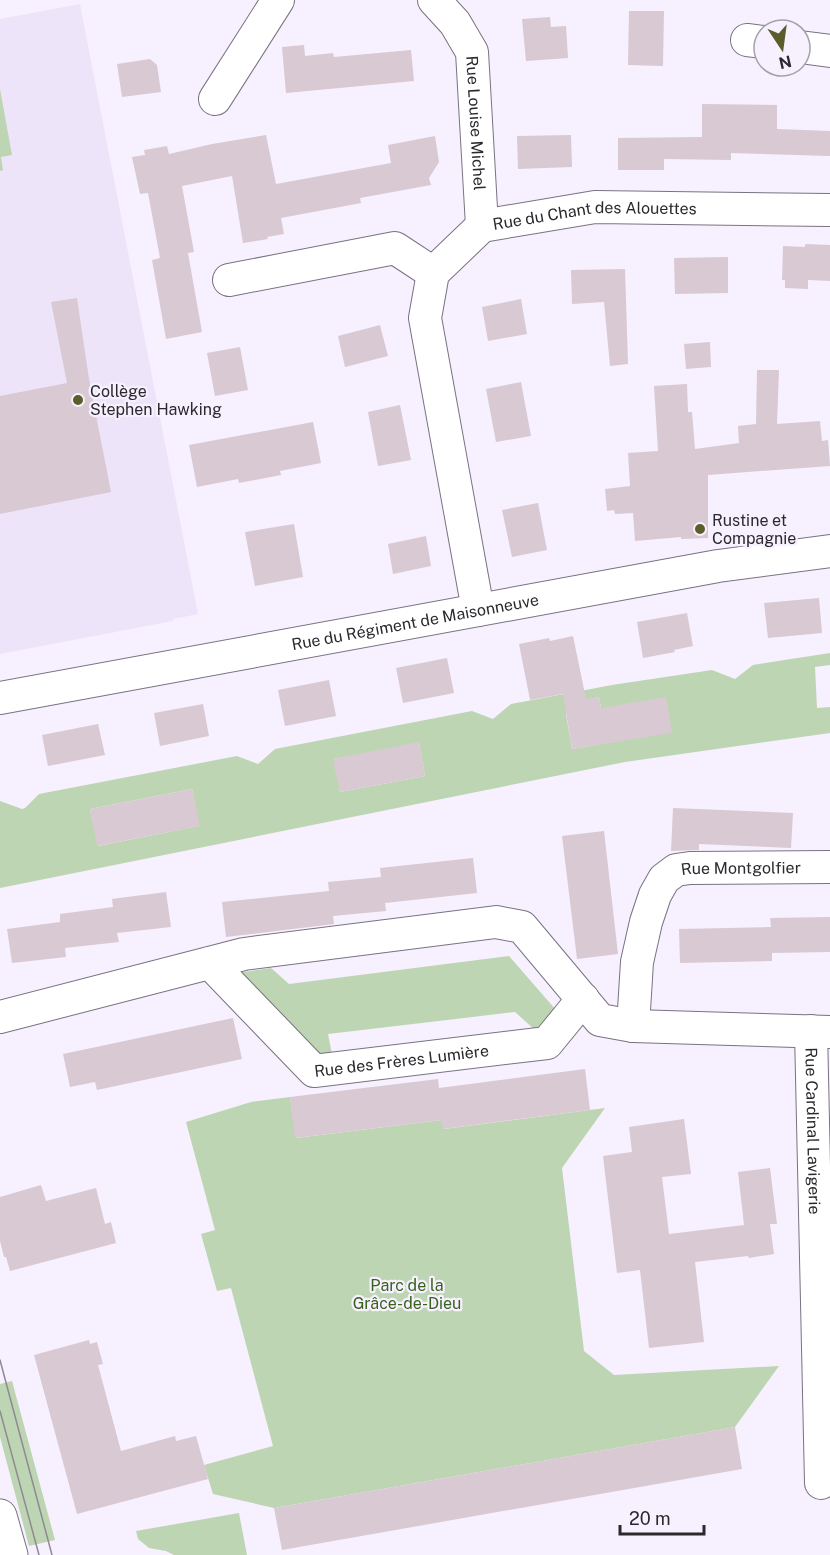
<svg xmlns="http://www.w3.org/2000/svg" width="830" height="1555" font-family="'Public Sans',sans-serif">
  <rect width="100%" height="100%" fill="#f7f0ff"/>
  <path fill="#eee4fa" d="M80,4l118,610 -25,5v2l-173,33v-635z"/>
  <path fill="#bdd5b2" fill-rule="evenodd" d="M0,89l12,66 -11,2 2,13 -3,1z
    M830,653v12l-15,2 2,41 13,-1v26l-205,29 -625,126v-87l22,8 3,-1 14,-14 198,-38 21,8 17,-15 197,-38 21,8 18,-15 101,-19 100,-15 23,9 18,-14zM599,697l2,11 71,24 -100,17 -6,-35 14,-13zM419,743l6,33 -85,16 -6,-33zM192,789l7,37 -101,20 -8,-37z
    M509,956l47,54 -21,20 -20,-18 -187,22 4,20 -16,2 -78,-83 33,-5 18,16z
    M290,1097l6,41 146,-18 2,9 161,-21 -43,60 22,183 30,24 165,-9 -44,61 -461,81 -61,-14 -9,-29 69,-19 -42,-158 -14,3 -16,-57 14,-4 -29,-108 65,-20z
    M12,1381l43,159 -26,6 -29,-109v-53z
    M239,1513l8,42h-73l-8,-4 -17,-3 -11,-9 -2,-8z"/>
  <path fill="#d9c9d3" d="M629,11h35l-1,55 -35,-1z
    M550,17l1,10 15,-1 2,32 -42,3 -4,-42z
    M304,45l1,11 28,-3 1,4 77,-7 3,31 -128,12 -4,-46z
    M150,59l7,6 4,27 -39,5 -5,-33z
    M702,104l75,1v24l53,2v25l-99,-3v7l-67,-1v11h-46v-32l84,-1z
    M266,135l10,49 115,-21 -3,-18 47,-9 4,26 -10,16 2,7 -71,13 1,5 -80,15 3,16 -17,3 1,2 -25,4 -11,-67 -50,10 12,66 -6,1 14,79 -36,7 -14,-79 8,-2 -12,-65 -8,1 -8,-37 13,-2 -1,-5 23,-4 2,8 43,-10z
    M571,135l1,32 -54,2 -1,-33z
    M805,244l25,1v36l-22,-1v9l-23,-1v-8h-3l1,-34 22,1z
    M728,257v36l-53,1 -1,-36z
    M625,269l3,95 -18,2 -6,-64 -32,2 -1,-34z
    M77,298l12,81 22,113 -111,22v-118l67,-13 -16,-81z
    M521,299l6,35 -39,7 -6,-34z
    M380,325l8,31 -43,11 -7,-31z
    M710,342l1,25 -25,2 -2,-25z
    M240,347l8,43 -33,6 -8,-43z
    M757,370h22l-2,54 43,-3 2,20 6,-1 2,26 -122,9v63l-27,1v-2l-46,4 -2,-28 -18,1 -1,-4 -7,1 -2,-22 25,-3 -2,-33 30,-2 -4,-65 33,-2 1,28h4l3,37 44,-6 -1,-17 18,-2z
    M521,382l10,54 -35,6 -10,-53z
    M400,405l11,55 -33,6 -10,-54z
    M313,422l8,41 -41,8 1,4 -42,8 -1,-4 -41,8 -8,-42z
    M538,503l9,47 -35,7 -10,-47z
    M294,524l9,53 -48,9 -10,-54z
    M426,536l5,30 -38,8 -5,-30z
    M819,598l3,35 -54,5 -4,-35z
    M687,613l6,33 -19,4 1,2 -32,6 -6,-36z
    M573,636l13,63 13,-2 2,11 65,-11 6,36 -100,16 -9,-55 -33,6 -11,-56 30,-6 1,3z
    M447,658l7,35 -51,10 -7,-35z
    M329,680l7,36 -51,10 -7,-36z
    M203,704l6,32 -49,10 -6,-33z
    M98,724l7,31 -57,11 -6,-31z
    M419,742l6,34 -85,16 -7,-33z
    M192,789l8,37 -103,20 -7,-37z
    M673,808l120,5 -2,35 -92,-4v6l-28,1z
    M604,831l14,123 -41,5 -15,-123z
    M473,858l4,35 -92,10 1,8 -53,5 1,8 -108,13 -4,-35 107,-11 -1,-9 53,-5 -1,-9z
    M166,892l5,35 -54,6 2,9 -54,6 1,9 -54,6 -5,-34 53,-7v-8l53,-7 -1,-8z
    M830,917v35l-58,1v8l-92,2 -1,-34 92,-2 -1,-9z
    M233,1018l9,41 -145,31 -2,-8 -25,5 -7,-33z
    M585,1069l5,41 -147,19 -1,-9 -147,18 -5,-41 148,-18 1,9z
    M684,1119l7,55 -29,3 7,57 75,-9 -6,-53 32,-4 7,56h-7l4,30 -25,4 -1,-2 -53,6 9,80 -55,6 -9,-78 -23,3 -14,-117 29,-4 -3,-25z
    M41,1185l5,16 50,-13 9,36 6,-2 5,21 -106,28 -4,-14h-2l-4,-16v-44z
    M89,1340l1,4 7,-2 6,22 -5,1 23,86 54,-15 1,5 20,-5 12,43 -131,35 -43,-159z
    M735,1427l7,42 -460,81 -8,-42z"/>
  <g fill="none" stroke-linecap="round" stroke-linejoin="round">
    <defs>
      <g id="street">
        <path id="s1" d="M434,0l21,23 17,29 10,174"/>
        <path d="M747,40l17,2"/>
        <path d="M800,47l30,4"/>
        <path d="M215,99l63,-99"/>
        <path d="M229,280l166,-32 38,25"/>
        <path id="s2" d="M478,610l-53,-292 8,-45 49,-47 113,-19 235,3"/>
        <path id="s3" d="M0,698l718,-132 112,-15"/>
        <path id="s4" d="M210,963l104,108 233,-28 36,-44"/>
        <path d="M0,1017l244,-63 252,-32 26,5 78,93 33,6 197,6"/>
        <path id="s5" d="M633,1026l4,-64 9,-40 9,-27 9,-16 12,-9 14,-2 140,-1"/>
        <path id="s6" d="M811,1031l10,452"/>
      </g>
      <path id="secondary" d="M0,1516l11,39"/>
    </defs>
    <use href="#street" stroke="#797280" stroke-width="34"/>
    <use href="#secondary" stroke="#797280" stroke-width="35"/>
    <use href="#street" stroke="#fff" stroke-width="32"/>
    <use href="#secondary" stroke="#fff" stroke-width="33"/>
    <path stroke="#8e8993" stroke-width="1.5" d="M0,1360l52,195
      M0,1411l39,144"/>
  </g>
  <g fill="#5b5d2a" stroke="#f7f0ff" stroke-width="2">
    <circle cx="78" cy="400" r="6"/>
    <circle cx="700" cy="529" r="6"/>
  </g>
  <g text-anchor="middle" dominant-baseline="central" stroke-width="4.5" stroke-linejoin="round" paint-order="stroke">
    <g font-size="16" fill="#2b282e" stroke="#f7f0ff">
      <text stroke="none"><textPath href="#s1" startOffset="136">Rue Louise Michel</textPath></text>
      <text stroke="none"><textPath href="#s2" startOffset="524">Rue du Chant des Alouettes</textPath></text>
      <text stroke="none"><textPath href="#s3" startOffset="422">Rue du Régiment de Maisonneuve</textPath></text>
      <text stroke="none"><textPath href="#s5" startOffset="232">Rue Montgolfier</textPath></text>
      <text stroke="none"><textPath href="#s4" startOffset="238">Rue des Frères Lumière</textPath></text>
      <text stroke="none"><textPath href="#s6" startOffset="100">Rue Cardinal Lavigerie</textPath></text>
    </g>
    <g font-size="16" fill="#2b282e" stroke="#f7f0ff" text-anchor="start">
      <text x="90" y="391">Collège<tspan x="90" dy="18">Stephen Hawking</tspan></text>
      <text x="712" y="520">Rustine et<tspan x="712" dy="18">Compagnie</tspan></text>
    </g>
    <g font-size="16" fill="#38621c" stroke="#f7f0ff">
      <text x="407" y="1285">Parc de la<tspan x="407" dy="18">Grâce-de-Dieu</tspan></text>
    </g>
  </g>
  <g transform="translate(782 48) rotate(167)"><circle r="28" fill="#f7f0ff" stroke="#a5a0ab" stroke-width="1.5"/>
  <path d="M0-4.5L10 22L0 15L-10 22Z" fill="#5b5d2a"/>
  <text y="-9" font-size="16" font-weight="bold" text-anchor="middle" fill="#2b282e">N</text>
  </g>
  <path d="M620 1525v9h84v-9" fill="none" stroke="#2b282e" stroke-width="3"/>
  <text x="629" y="1525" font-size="18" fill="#2b282e" stroke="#f7f0ff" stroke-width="4.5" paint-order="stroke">20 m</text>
</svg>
